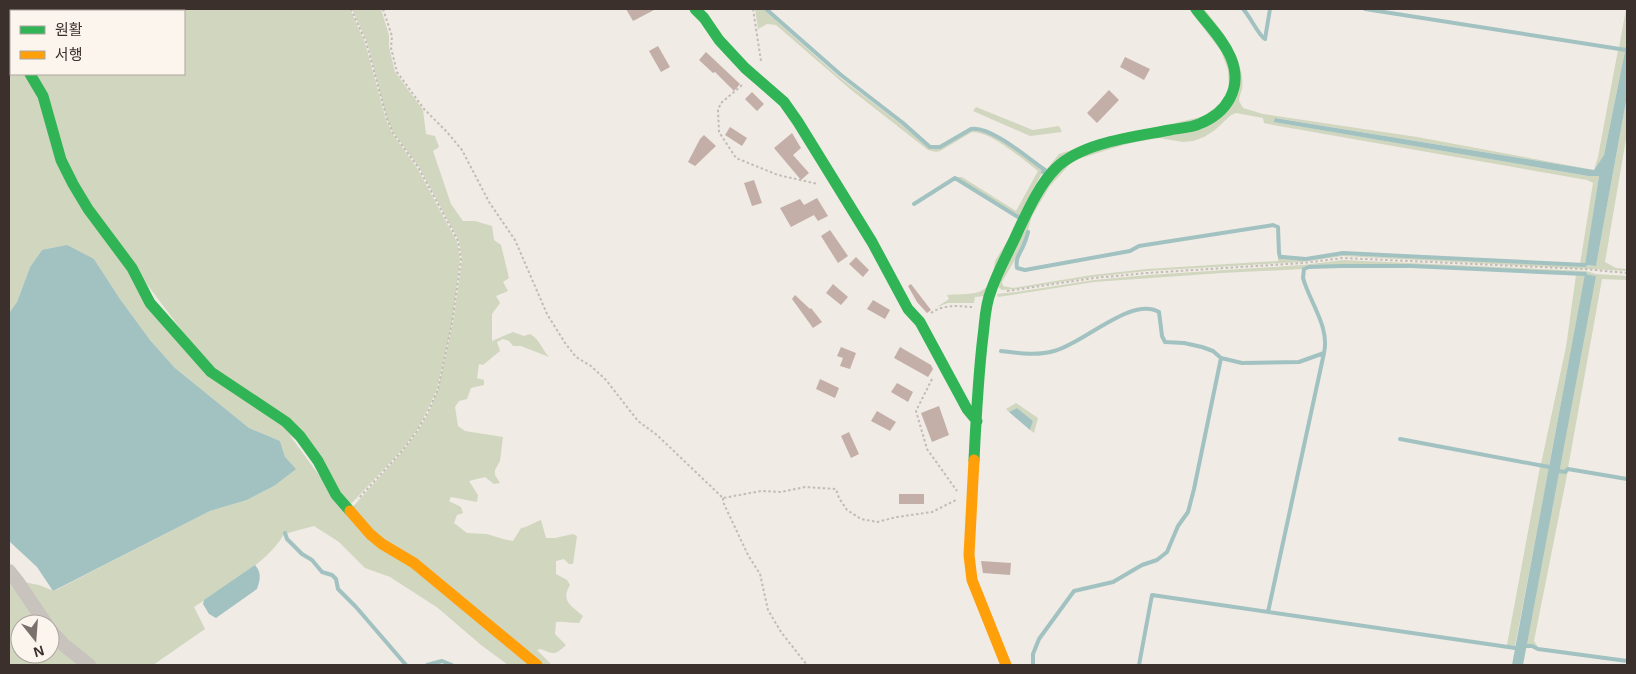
<svg xmlns="http://www.w3.org/2000/svg" width="1636" height="674" font-family="Arial,'Noto Sans KR',sans-serif">
  <rect width="100%" height="100%" fill="#f0ebe5"/>
  <path fill="#d1d6bf" d="M9,9h341l15,34 21,77 6,13 25,35 40,74 3,18 -8,63 -15,66 -10,22 -10,19 -15,20 -54,57 -28,-47 -108,-89 -122,-163 -58,-134h152v-63h-173v26l-2,-4z
    M352,9h29l8,26v12l6,25 28,38 3,24 9,2 4,11 -6,4 18,53 12,17h12l17,5 2,14 7,5 8,33 -6,4 5,9 -12,5 4,7 -8,11v27l21,-9 11,4 6,-2c10,6 11,14 19,23l-28,-11h-8l-4,-5 -6,-2 -6,3 3,9 -17,14 -4,-1 -2,14 7,2v5l-13,3 -4,11 -8,2 -4,6 3,19 7,5 38,6 -3,24 -5,9v5l5,8 -6,1 -9,-7 -16,4 9,14 -1,7 -26,-5 -2,4 12,6 2,6 -6,2 -3,8 13,10 20,1 16,5 10,2 8,-13c8,-1 13,-6 20,-8l5,18h9l18,-4 4,2 -4,28h-4l-5,-5 -8,2v13l11,6 3,5c-10,16 2,21 13,31l-4,7c-8,0 -15,-2 -23,-1l-1,12 11,11c-11,10 -11,10 -25,4l-4,1 15,15h-10l-192,-155 53,-59 15,-20 11,-19 9,-23 15,-66 9,-63 -3,-19 -40,-74 -26,-35 -6,-13 -20,-77z
    M755,9h8l76,68 62,47 28,24h11l31,-17c20,-6 56,28 72,40l-24,46 -63,-40h6l54,34 22,-40c-16,-12 -46,-39 -66,-39l-32,19 -4,1 -8,-2 -78,-61 -74,-64 -9,-1 -9,5z
    M1189,9h3c29,35 74,89 5,113l-69,13 -43,11 -24,14 -14,15 -14,21 -48,100 -10,1 -1,6h-26l-11,4 12,-8 -2,-4c9,-1 30,0 36,-5 8,-5 11,-21 12,-29l26,-42 1,-9 20,-35 17,-21 51,-16 95,-22 18,-13 4,-7 2,-7 -1,-19 -7,-19z
    M1199,9h5c17,20 42,52 38,80 -1,4 -3,8 -3,12l4,7 20,6 154,23 177,33 4,-13 20,-107 7,1 -21,104 -10,15 -318,-52 -1,4 313,54h11l-13,88h-6l13,-81 -6,-3 -314,-55 -9,-2 -1,-5 -27,-5 -5,2 -16,15 -11,7 -11,4 -10,1 -24,-4 -28,5 -21,6 -31,10 -9,5 -20,22 -18,30 -9,30 -21,36 1,4 10,2 79,-13 55,-6 131,-8v-8l2,5 26,2 37,-5 253,11 31,-170v37l-22,129 11,6 11,1v2l-284,-15 -41,6 -155,9 -54,6 -77,12 -14,1 -5,-4 3,-10c15,-33 37,-92 67,-113 27,-20 71,-24 104,-31 12,-2 26,-3 37,-8 11,-6 22,-14 27,-26 15,-32 -17,-66 -36,-89z
    M1626,9l1,32 -1,8 -7,-1z
    M9,44l2,4v26h16l118,228 138,124 41,56 208,183h-24l-27,-20 -43,-37 -48,-31 -25,-9 -26,-26 -25,-16 -30,8c-16,29 -62,54 -90,73l11,22 -52,36h-60l-32,-27 -38,-56 16,3 15,6 156,-80 37,-11 27,-14 11,-29 -5,-16 -31,-13 -74,-60 -25,-28 -30,-41 -26,-40 -52,-9 -12,17 -13,35 -8,11z
    M976,107l57,23 26,-4 3,6 -32,4 -57,-25z
    M1343,260l243,11 10,3 31,2v4l-25,-1 -34,189 -4,3 -5,-1 36,-194 -10,-2 -174,-9h-70l-16,2 -16,-1 -6,3 -81,4 -128,9 -96,15 -1,-3 19,-2 78,-12 54,-5 155,-10z
    M1576,275l9,1 -36,190 -8,-2 25,-117z
    M1016,403l22,15 -4,15 -4,-3 3,-9 -16,-13 -8,4 -3,-3z
    M1540,467l9,2 -34,177 -8,-1z
    M1568,470l-34,171 4,6 -6,-3 -6,1 33,-173 6,1z
    M9,576l34,48h-23v30h30v-20l32,31h-73z"/>
  <path fill="#a1c2c1" d="M1627,41v55l-31,170 -11,-1 14,-89h-11l-314,-54 1,-4 319,52 10,-15z
    M67,245l27,14 26,40 30,41 25,28 74,60 31,13 5,16 11,12 -22,17 -27,14 -37,11 -157,80 -16,-24 -28,-26v-228l8,-11 13,-35 12,-17z
    M1585,274l11,2 -73,389h-11z
    M1017,408l16,13 -3,9 -21,-18z
    M255,565c7,8 5,15 2,24l-41,29 -7,-4 -6,-10 1,-4z"/>
  <g fill="none" stroke-linecap="round" stroke-linejoin="round">
    <path stroke="#a1c2c1" stroke-width="4" d="M766,9l75,66 62,48 27,24h10l31,-18c19,-4 58,30 74,41l-2,2
      M1243,9c7,7 16,27 22,30l5,-30
      M1365,9l261,41
      M914,204l41,-26 63,39
      M1028,232c-1,4 -2,8 -4,12 -3,9 -9,13 -7,24l8,2 105,-19 9,-5 134,-21 5,2 1,26 1,4h3l23,2 37,-6 242,12
      M1001,351c17,2 36,5 53,0 29,-7 77,-55 105,-39l3,24 3,6 19,1 18,4 11,4 8,7 21,5 57,-1 25,-9c6,-26 -14,-50 -21,-75l1,-9 5,-2 32,-1h70l174,8
      M1400,439l149,28
      M1559,471l6,1 3,-3 59,10
      M285,533l2,6 15,15 10,6 10,12 10,3 4,4 2,10 18,18 50,58
      M1268,612l56,-259
      M1526,646h6l6,3 89,12
      M427,665l15,-4 10,4
      M1033,665v-11l6,-15 35,-48 39,-9 29,-17 15,-5 10,-8 11,-26 10,-14 6,-23 27,-131
      M1139,665l13,-70 363,53"/>
  </g>
  <path fill="#c3afa7" d="M626,9h30l-23,12z
    M658,46l12,21 -9,5 -12,-21z
    M706,52l34,32 -6,7 -19,-19 -2,1 -14,-13z
    M1125,57l25,12 -6,11 -24,-13z
    M1109,90l10,10 -22,23 -10,-10z
    M752,92l12,12 -7,7 -12,-12z
    M730,127l17,11 -5,8 -17,-11z
    M792,133l9,15 -8,7 16,18 -8,7 -27,-32z
    M704,135l12,11 -21,20 -7,-4 12,-23z
    M754,180l8,23 -10,3 -8,-23z
    M817,198l11,18 -10,5 -4,-6 -23,12 -11,-19 20,-9 4,6z
    M830,230l18,26 -10,7 -17,-27z
    M856,257l13,13 -6,7 -14,-13z
    M833,284l15,13 -7,8 -15,-12z
    M911,284l20,26 -4,3 -10,-11 -9,-16z
    M795,295l15,14 1,-1 11,14 -9,6 -21,-29z
    M873,300l17,10 -5,9 -18,-10z
    M841,347l15,6 -6,16 -10,-3 3,-8 -6,-2z
    M900,347l31,18 2,4 -5,8 -34,-19z
    M820,379l19,9 -4,10 -19,-9z
    M897,383l16,9 -5,10 -17,-10z
    M939,406l10,29 -17,7 -11,-29z
    M877,411l19,11 -6,9 -19,-10z
    M849,432l10,22 -8,4 -10,-22z
    M899,494h25v10h-25z
    M981,561l30,2 -1,12 -27,-2z"/>
  <g fill="none" stroke-linecap="round" stroke-linejoin="round">
    <path stroke="#c2bbb6" stroke-width="2" stroke-dasharray="2.5 2.5" stroke-linecap="butt" d="M351,9l15,33 21,77 6,14 25,34 40,74 3,19 -9,63 -14,66 -10,23 -11,19 -14,19 -45,49
      M383,9l9,27 -1,12 6,24 27,37 23,23 15,18 27,52 26,38 32,74 18,29 11,14 15,9 15,14 32,41 19,14 66,63 38,-7 20,1 24,-5 31,2 3,9 8,12 14,9 16,3 20,-5 35,-5 24,-12
      M753,9l8,52
      M742,85l-21,18 -3,7 1,22 17,26 42,17 40,9
      M1007,291l87,-13 53,-5 156,-10 40,-5 241,11 43,4
      M931,313c13,-9 27,-7 41,-6
      M932,379l-16,32 11,38 30,42
      M723,498v4l25,53 12,19 8,36 13,22 26,33"/>
    <path stroke="#c9c3be" stroke-width="14" d="M9,36l2,5
      M9,571l8,10 29,43
      M50,630l14,15 25,20"/>
    <path stroke="#30b455" stroke-width="11" d="M695,9l9,9 15,22 26,28 39,34 14,20 74,120 36,67 12,13 47,87 10,12
      M30,74l13,22 18,64 12,24 15,25 44,59 18,35 61,69 75,50 14,14 18,25 18,34 14,16
      M974,460c2,-41 4,-83 9,-124 2,-15 2,-31 8,-45 7,-21 19,-41 28,-62 10,-21 21,-45 37,-61 27,-26 78,-31 114,-38 9,-2 20,-2 29,-6 28,-11 44,-36 32,-66 -8,-19 -23,-33 -35,-49"/>
    <path stroke="#ff9f0a" stroke-width="11" d="M974,460l-5,95 3,25 34,85
      M350,511l20,23 12,10 32,19 123,102"/>
  </g>
  <rect width="1636" height="674" fill="none" stroke="#3b302b" stroke-width="20"/>
  <rect x="10" y="10" width="175" height="65" fill="#fbf5ee" stroke="#aea6a0"/>
  <rect x="20" y="26" width="25" height="8" fill="#30b455" stroke="#aea6a0"/>
  <text x="55" y="35" font-size="15" fill="#3b302b">원활</text>
  <rect x="20" y="51" width="25" height="8" fill="#ff9f0a" stroke="#aea6a0"/>
  <text x="55" y="60" font-size="15" fill="#3b302b">서행</text>
  <g transform="translate(35 639) rotate(163)"><circle r="24" fill="#fbf5ee" stroke="#aea6a0"/>
  <path d="M0-4L9 19L0 12L-9 19Z" fill="#7a716c"/>
  <text y="-8" font-size="14" font-weight="bold" text-anchor="middle" fill="#3b302b">N</text>
  </g>
</svg>
